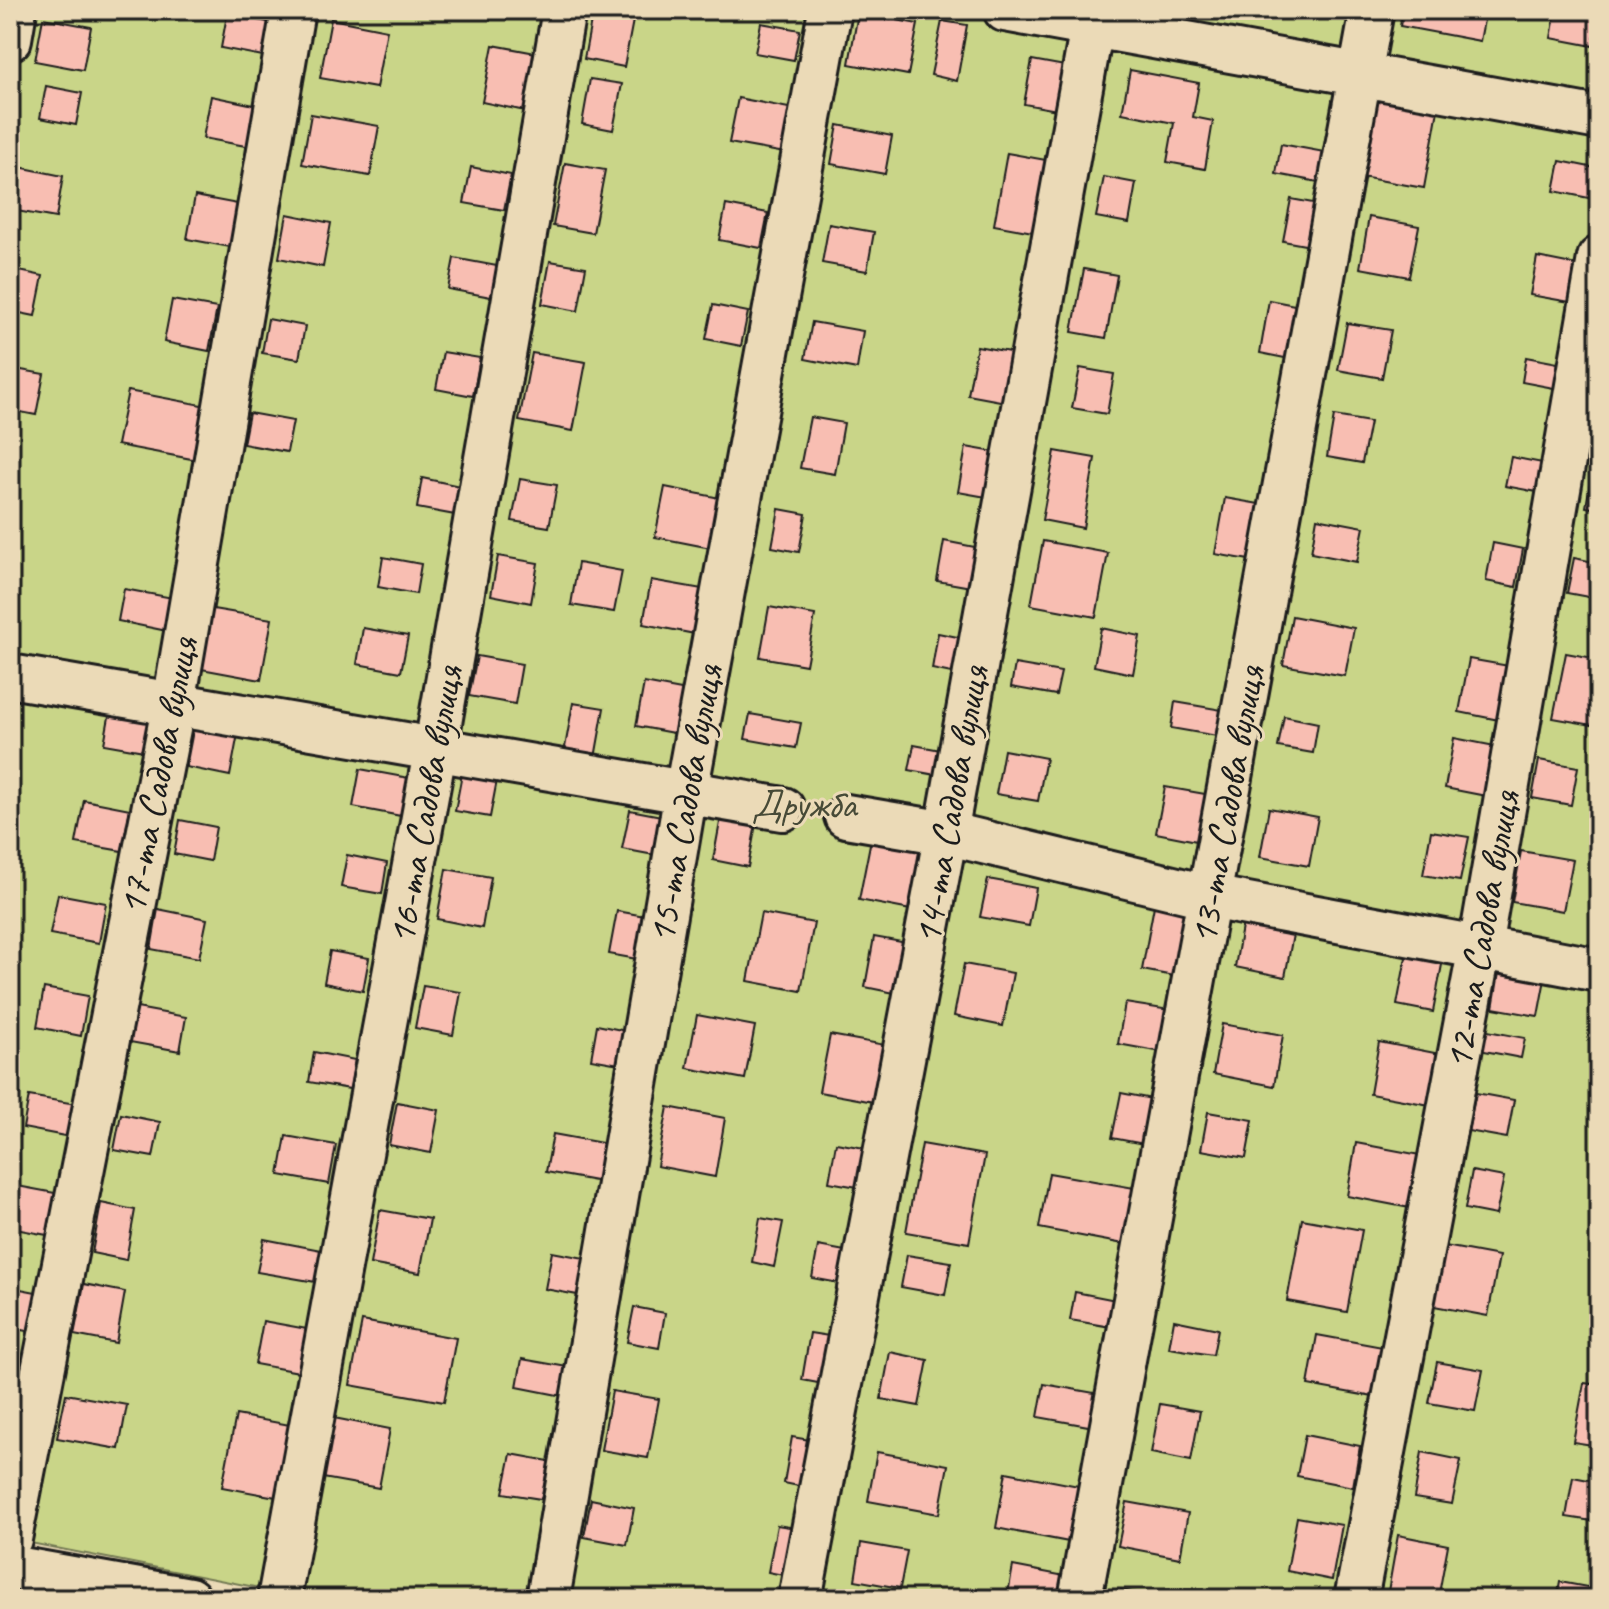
<svg xmlns="http://www.w3.org/2000/svg" width="1609" height="1609" font-family="Caveat,sans-serif">
  <rect width="100%" height="100%" fill="#ebdab7"/>
  <filter id="ink" filterUnits="userSpaceOnUse"><feTurbulence type="fractalNoise" baseFrequency=".0125" numOctaves="2"/><feDisplacementMap in="SourceGraphic" scale="16" xChannelSelector="R" yChannelSelector="G"/><feConvolveMatrix kernelMatrix="1 2 1 2 8 2 1 2 1" color-interpolation-filters="sRGB"/></filter>
  <g filter="url(#ink)">
    <path fill="#c9d588" stroke="#727852" stroke-width="2" d="M10,10h1589v1589h-1283l-306,-60z"/>
    <path fill="#f8beb2" stroke="#1c1c1c" stroke-width="2" d="M593,10h42l-11,57 -40,-8z
      M1403,10h83l-6,31 -80,-15z
      M1556,10l43,3 -6,33 -42,-8z
      M858,13l60,11 -10,51 -59,-11z
      M227,15l47,8 -6,34 -47,-9z
      M43,18l48,9 -8,43 -48,-9z
      M331,19l56,11 -11,58 -56,-10z
      M942,21l25,4 -10,56 -26,-6z
      M761,23l39,7 -6,30 -39,-7z
      M493,45l48,9 -11,58 -48,-10z
      M1032,60l33,6 -8,44 -33,-6z
      M1130,70l69,13 -6,34 20,4 -8,48 -38,-7 7,-39 -52,-10z
      M590,79l32,5 -9,46 -31,-6z
      M46,86l36,7 -6,32 -36,-7z
      M211,96l48,10 -8,41 -48,-9z
      M738,98l66,13 -8,44 -67,-12z
      M1376,98l62,12 -14,78 -63,-11z
      M311,114l68,12 -9,50 -68,-12z
      M838,125l54,11 -7,38 -54,-10z
      M1281,144l54,10 -6,30 -53,-10z
      M1007,153l50,9 -13,72 -50,-9z
      M1560,161l35,7 -6,30 -35,-7z
      M565,163l40,7 -12,63 -40,-7z
      M19,167l44,9 -7,42 -45,-8z
      M471,167l40,8 -7,35 -40,-7z
      M1104,177l32,6 -7,40 -33,-6z
      M195,196l48,9 -7,43 -49,-9z
      M1291,199l33,6 -8,42 -33,-6z
      M726,205l42,8 -7,35 -42,-8z
      M287,214l44,9 -8,44 -44,-9z
      M1369,217l50,9 -10,51 -49,-9z
      M829,224l45,8 -7,39 -45,-8z
      M1537,257l40,8 -7,37 -40,-7z
      M454,258l43,8 -6,31 -43,-8z
      M550,261l36,6 -8,44 -36,-7z
      M10,269l33,7 -8,40 -25,-5z
      M1084,269l33,6 -11,63 -34,-6z
      M172,300l45,8 -8,43 -45,-9z
      M1269,300l41,8 -10,53 -40,-8z
      M713,305l35,7 -7,34 -35,-7z
      M268,319l37,7 -6,33 -37,-6z
      M812,322l51,9 -6,38 -52,-10z
      M1347,323l44,7 -9,48 -44,-8z
      M977,346l54,10 -9,49 -54,-10z
      M443,352l37,6 -7,38 -37,-7z
      M532,353l54,9 -13,69 -54,-10z
      M1526,357l37,7 -4,25 -37,-7z
      M10,368l34,6 -8,41 -26,-5z
      M1080,368l34,6 -7,40 -35,-6z
      M128,391l79,15 -10,54 -80,-15z
      M249,413l44,8 -6,31 -44,-8z
      M1334,416l36,6 -8,41 -35,-6z
      M810,417l34,6 -9,51 -35,-6z
      M966,447l34,6 -8,45 -34,-6z
      M1055,451l40,7 -12,70 -41,-8z
      M1511,457l42,8 -5,29 -43,-8z
      M1594,461l5,1v47l-13,-2z
      M422,478l38,8 -5,29 -38,-7z
      M520,479l37,6 -8,42 -37,-6z
      M665,487l60,12 -9,50 -61,-12z
      M1225,498l40,7 -10,56 -40,-7z
      M779,509l27,5 -7,38 -27,-5z
      M1317,518l47,9 -7,35 -46,-9z
      M944,541l41,8 -8,39 -40,-7z
      M1043,541l65,12 -12,64 -65,-12z
      M1493,543l30,6 -7,38 -30,-6z
      M498,556l40,7 -7,40 -40,-8z
      M383,557l38,7 -5,30 -38,-7z
      M1574,558l25,5v36l-32,-6z
      M578,563l44,8 -8,41 -43,-7z
      M651,580l57,10 -8,45 -57,-11z
      M124,589l49,9 -6,33 -49,-10z
      M769,607l46,8 -9,50 -46,-8z
      M207,608l65,11 -11,61 -65,-12z
      M1292,616l62,12 -9,48 -62,-11z
      M363,628l45,8 -7,36 -44,-8z
      M1101,628l39,8 -7,38 -39,-8z
      M938,633l39,8 -6,36 -39,-8z
      M1566,653l33,6 -1,67 -45,-8z
      M477,656l45,8 -7,40 -46,-8z
      M1469,659l40,7 -10,54 -40,-8z
      M1015,664l46,8 -5,23 -45,-8z
      M644,683l48,9 -8,43 -48,-9z
      M1175,702l53,9 -5,26 -52,-9z
      M573,703l31,5 -9,50 -31,-5z
      M111,706l40,7 -7,38 -40,-7z
      M750,714l51,9 -5,25 -51,-9z
      M196,715l44,8 -10,53 -44,-9z
      M1284,716l34,7 -5,30 -35,-6z
      M1454,738l41,8 -9,50 -41,-8z
      M914,745l43,8 -5,25 -43,-8z
      M1004,750l42,8 -8,43 -42,-7z
      M1539,760l39,7 -7,38 -39,-7z
      M360,769l49,9 -8,38 -48,-9z
      M462,774l35,6 -7,37 -35,-6z
      M1165,787l46,8 -9,47 -46,-9z
      M84,800l46,9 -8,42 -46,-8z
      M1269,808l49,9 -9,49 -49,-9z
      M630,810l42,8 -7,39 -43,-8z
      M721,817l35,7 -8,43 -35,-7z
      M180,820l36,7 -6,34 -36,-7z
      M1431,831l38,6 -9,44 -37,-6z
      M872,834l66,13 -12,66 -67,-13z
      M1521,851l52,9 -10,51 -51,-9z
      M347,855l40,8 -5,31 -41,-7z
      M446,869l45,8 -9,51 -45,-9z
      M988,879l48,9 -7,38 -49,-9z
      M58,894l48,9 -7,40 -49,-9z
      M1156,895l37,7 -14,75 -37,-7z
      M158,909l49,10 -8,39 -48,-9z
      M617,911l39,7 -8,43 -39,-7z
      M761,913l53,10 -13,68 -53,-10z
      M1244,915l51,9 -10,53 -50,-10z
      M874,937l44,8 -9,51 -44,-9z
      M1408,947l36,7 -11,58 -36,-7z
      M330,951l39,7 -6,33 -39,-8z
      M1502,955l46,8 -10,53 -45,-8z
      M964,964l49,9 -10,53 -49,-10z
      M423,986l38,6 -8,43 -38,-7z
      M44,988l44,8 -7,40 -44,-9z
      M1125,1003l45,7 -8,42 -44,-8z
      M137,1008l49,9 -6,34 -50,-9z
      M697,1015l58,11 -10,53 -58,-11z
      M1222,1024l61,11 -9,51 -61,-12z
      M597,1025l34,7 -6,33 -34,-6z
      M1477,1029l48,9 -4,20 -47,-9z
      M830,1035l66,12 -11,57 -66,-12z
      M1379,1042l61,12 -10,51 -60,-11z
      M314,1052l41,8 -5,29 -41,-7z
      M1121,1093l31,6 -8,45 -32,-6z
      M1476,1093l38,7 -7,38 -39,-7z
      M29,1096l47,8 -6,33 -47,-9z
      M397,1102l42,8 -8,43 -42,-8z
      M668,1107l57,11 -10,59 -58,-11z
      M1208,1112l45,8 -7,38 -45,-8z
      M121,1114l39,8 -7,35 -39,-7z
      M553,1134l55,10 -7,38 -55,-10z
      M286,1136l50,9 -7,39 -50,-9z
      M836,1143l40,7 -7,39 -40,-7z
      M1356,1143l64,12 -10,53 -63,-12z
      M922,1144l63,11 -16,88 -63,-11z
      M1472,1171l32,6 -8,38 -31,-6z
      M1049,1173l91,16 -11,56 -90,-17z
      M12,1185l43,8 -8,42 -37,-7z
      M101,1203l34,7 -9,50 -34,-7z
      M380,1210l50,9 -10,54 -50,-9z
      M760,1218l23,4 -9,45 -22,-5z
      M1302,1219l60,11 -15,82 -60,-11z
      M264,1239l57,11 -5,32 -59,-10z
      M818,1246l43,8 -6,32 -43,-8z
      M1445,1246l54,10 -11,60 -54,-10z
      M552,1252l38,7 -7,37 -38,-7z
      M907,1255l44,7 -6,33 -44,-8z
      M84,1284l41,8 -9,51 -42,-8z
      M10,1287l26,5 -8,39 -18,-3z
      M1075,1292l41,8 -5,27 -41,-7z
      M634,1307l31,6 -6,35 -32,-6z
      M1174,1320l44,9 -5,26 -44,-7z
      M263,1321l44,8 -8,43 -44,-8z
      M362,1321l94,17 -12,64 -94,-17z
      M810,1333l32,5 -8,48 -32,-6z
      M1317,1335l71,13 -9,50 -71,-13z
      M890,1352l38,8 -9,46 -38,-7z
      M522,1359l51,9 -5,29 -51,-10z
      M1437,1362l46,8 -8,41 -46,-8z
      M1584,1383l15,2v61l-26,-4z
      M1044,1384l56,10 -6,33 -56,-10z
      M612,1391l47,8 -11,59 -47,-8z
      M66,1394l61,11 -8,44 -62,-11z
      M1160,1404l40,7 -9,50 -40,-8z
      M236,1415l54,10 -14,72 -54,-10z
      M334,1418l56,11 -11,59 -56,-10z
      M1305,1435l55,11 -7,41 -56,-11z
      M792,1437l30,5 -9,47 -29,-6z
      M877,1452l71,13 -9,49 -71,-13z
      M1422,1452l39,8 -9,44 -38,-6z
      M511,1454l38,7 -8,38 -38,-6z
      M1006,1472l78,15 -10,56 -78,-15z
      M1573,1477l26,5v40l-33,-5z
      M591,1499l43,9 -7,37 -43,-8z
      M1127,1502l61,11 -8,45 -62,-12z
      M1297,1517l45,8 -10,55 -45,-9z
      M777,1525l25,4 -9,48 -25,-5z
      M1398,1535l50,10 -10,54 -51,-2z
      M861,1543l46,8 -7,37 -45,-8z
      M1013,1566l57,11 -4,22h-59z
      M1560,1582l33,6 -2,11h-34z
      M1121,1590l50,9h-52z"/>
    <g fill="none" stroke-linecap="round" stroke-linejoin="round">
      <defs>
        <path id="minor" d="M1005,10l594,108
          M10,39l5,-29
          M10,676l773,133
          M846,816l100,17 264,64 389,73
          M10,1539l164,-836 119,-693
          M10,1567l179,32
          M279,1599l156,-847 129,-742
          M548,1599l138,-807 144,-782
          M800,1599l146,-766 149,-823
          M1080,1599l292,-1589
          M1356,1599l124,-652 119,-689"/>
      </defs>
      <use href="#minor" stroke="#1c1c1c" stroke-width="48"/>
      <use href="#minor" stroke="#ebdab7" stroke-width="42"/>
    </g>
  </g>
  <g text-anchor="middle" dominant-baseline="central" stroke-width="6" stroke-linejoin="round" paint-order="stroke">
    <g font-size="40" fill="#1c1c1c" stroke="#ebdab7">
      <text transform="translate(158 776) rotate(-79)">17-та Садова вулиця</text>
      <text transform="translate(685 804) rotate(-80)">15-та Садова вулиця</text>
      <text transform="translate(425 805) rotate(-80)">16-та Садова вулиця</text>
      <text transform="translate(951 805) rotate(-80)">14-та Садова вулиця</text>
      <text transform="translate(1227 805) rotate(-80)">13-та Садова вулиця</text>
      <text transform="translate(1482 930) rotate(-80)">12-та Садова вулиця</text>
    </g>
    <g font-size="40" fill="#474a37" stroke="#ebdab7">
      <text x="804" y="804">Дружба</text>
    </g>
  </g>
  <rect width="1609" height="1609" fill="none" stroke="#ebdab7" stroke-width="40"/>
  <rect x="20" y="20" width="1569" height="1569" fill="none" stroke="#1c1c1c" stroke-width="3" filter="url(#ink)"/>
</svg>
